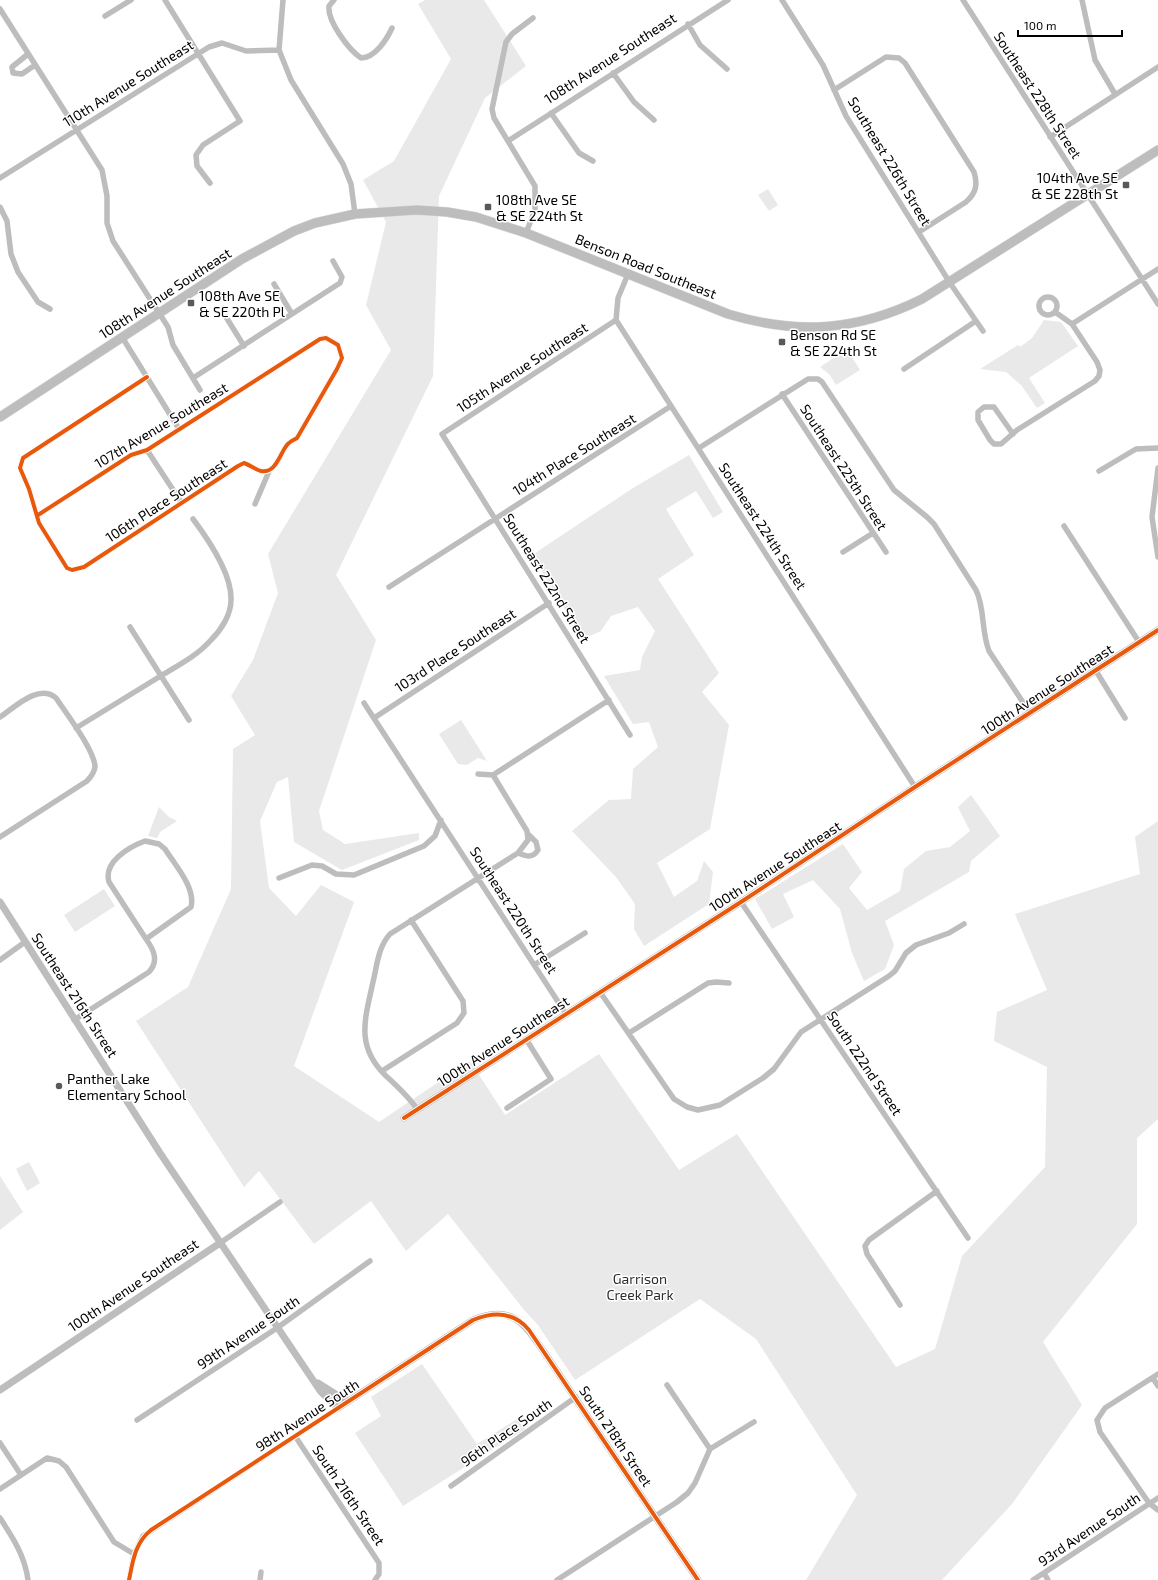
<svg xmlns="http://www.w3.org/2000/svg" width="1158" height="1580" font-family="'Exo 2',sans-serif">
  <rect width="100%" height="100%" fill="#fff"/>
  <path fill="#e9e9e9" d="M425,0h59l42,66 -41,32 -46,98 -6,180 -97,199 40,65 -57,171 4,19 22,14 74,-11v7l-77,30 -48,-28 -6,-65 -11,5 -17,39 9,67 27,28 25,-31 33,17 -60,164 85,56 91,-61 35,54 94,-61 80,116 58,-36 159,233 39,-18 27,-93 83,-89 2,-100 -53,-26 3,-29 50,-22 -32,-76 125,-40 -5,-37 23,-16v298l-21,19v86l-94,118 39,63 -70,99 -70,76h-136l51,-85 -101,-156 -56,-40 -125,81 -37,-55 -13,-14 -77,-97 -42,37 -35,-50 -57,43 -55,-73 -15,16 -108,-166 52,-34 43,-98 2,-140 22,-14 -24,-39 22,-36 25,-67 -10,-39 123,-204 -25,-45 20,-83 -23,-42 31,-19 57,-102 -33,-55z
    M768,189l10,16 -9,6 -11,-16z
    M1044,320l17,2 17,24 -49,32 16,25 -8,5 -16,-23 -15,-13 -26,-3 38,-24 2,2 12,-9z
    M847,349l13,21 -24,15 -7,-11 -9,-7z
    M689,455l34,57 -10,6 -17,-27 -30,18 28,46 -36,24 61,94 -17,19 27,33 -19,104 -53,34 17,34 23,-16 7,-20 9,11 -4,32 -65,42 -10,-17 1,-25 -19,-27 -44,-46 37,-31 22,-1 2,-30 25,-22 -9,-25 -16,2 -29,-48 36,-6 2,-13 13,-26 -17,-24 -27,9 -10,15 -18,8 -51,-84 101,-67z
    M461,720l26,41 -9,-3 -11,7 -9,-1 -19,-30z
    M971,795l29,41 -29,25 -2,11 -84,49 9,24 -9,24 -21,12 -12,-28 -12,-44 -27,-29 -30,14 11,23 -22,12 -17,-30 88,-55 19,28 -13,16 18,22 33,-19 4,-22 22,-18 24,-4 20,-16 -12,-24z
    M159,807l10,10 8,4 -17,11 -3,6 -9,-2z
    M104,889l11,17 -40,26 -11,-17z
    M29,1162l11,21 -13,8 -11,-22z
    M0,1176l23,36 -23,18z
    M422,1364l55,80 40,-25 8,10 -122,77 -48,-73 26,-17 -10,-19z"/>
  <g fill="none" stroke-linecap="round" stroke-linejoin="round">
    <defs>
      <path id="primary" d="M0,417l242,-158 52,-28 21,-8 40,-9 62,-4 30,2 29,5 50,16 202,81c69,21 130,17 194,-15l236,-149"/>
    </defs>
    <use href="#primary" stroke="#dbdbdb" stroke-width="10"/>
    <path stroke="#bdbdbd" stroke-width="5.5" d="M165,0l75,121 -37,24 -7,10 1,11 13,17
      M283,0l-4,50 12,30 52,84 8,20 4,30
      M334,0l-5,6c-2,15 20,44 32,52 14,0 26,-19 31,-30
      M782,0l41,65 23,51 104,167 33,48
      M963,0l195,304
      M1082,0l13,60 20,34
      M0,9l102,161 5,26v27l6,18 55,86 5,18 27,45
      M105,16l26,-16
      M688,24l12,21 27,24
      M28,54l-16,13 1,6 9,1 13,-9
      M613,73l21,29 20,18
      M834,90l52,-33 13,1 6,5 69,109c4,13 2,21 -8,30l-47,30
      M551,113l28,40 14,8
      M1050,137l108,-70
      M508,141l220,-141
      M0,178l209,-131 13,-4 24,8 33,-1
      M0,207l7,14 4,33 7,18 20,30 12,7
      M526,233l9,-23v-24l-41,-68 -2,-9 14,-67 6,-8 21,-16
      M628,274l-10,24 -2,22 299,467
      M274,284l18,30
      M1039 306a9 9 0 1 1 18 0a9 9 0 1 1-18 0Z
      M226,317l18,29
      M616,320l-174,114 188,301
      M1072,324l86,-55
      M122,337l57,92
      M904,369l72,-48
      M193,378l147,-95 2,-6 -9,-16
      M782,394l104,158
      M1013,434l-19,-27h-10l-6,5v8l12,20 4,4h7l16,-14 78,-49 4,-5 1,-6 -3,-8 -25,-38 -17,-12
      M699,448l109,-69h10l4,3 72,108 33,27 7,7 42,66c9,18 5,41 13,61l41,62
      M147,450l34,52
      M1158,468l-6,49 6,40
      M1099,471l37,-22 22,-1
      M255,504l15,-35
      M38,515l93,-60 16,-5 173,-111 6,-1 12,7 4,13 -5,11 -40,69c-3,2 -8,4 -10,7 -7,8 -11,29 -26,26 -5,-1 -11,-6 -17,-8l-6,3 -154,101 -12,3 -5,-2 -28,-45 -10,-34 -9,-21 3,-10 124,-81
      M1064,526l75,116
      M843,552l30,-19
      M389,587l282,-181
      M130,627l59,93
      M1096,671l29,47
      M364,703l202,311
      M0,717c15,-10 39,-34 56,-19 10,15 39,53 39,69 -1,6 -4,10 -8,14l-87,56
      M374,718l175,-115
      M76,728c28,-17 55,-34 83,-51 18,-11 38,-21 52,-37 10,-10 20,-25 20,-40 1,-25 -23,-61 -38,-81
      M493,775l116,-75
      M518,853c8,3 14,6 20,-3l-2,-8 -7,-7
      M279,878l33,-13 10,1 14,8 18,1 70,-29 11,-10 6,-16
      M741,902l227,336
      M0,960l25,-18
      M534,965l51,-32
      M600,992l74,107 13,8 11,3 22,-5 43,-27 11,-9 27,-37 88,-56 6,-5 11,-18 10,-8 33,-12 15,-9
      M74,1020l75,-48c10,-11 5,-22 -3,-33l45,-32c5,-19 -16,-42 -26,-58l-6,-5 -14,-3c-16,6 -42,21 -36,41l37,57
      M629,1033l79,-50 8,-1 13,1
      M382,1071l75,-48 7,-10 -1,-12 -52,-81
      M507,1108l44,-29 -25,-40
      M417,1109c-9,-13 -19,-22 -31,-33 -31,-30 -21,-57 -13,-94 4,-16 5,-35 17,-48l128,-81 10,-13 -1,-9 -34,-56 -15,-1
      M220,1243l60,-41
      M900,1305l-33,-51 -2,-8 4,-6 68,-49
      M1158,1374l-53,34 -8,12 3,12 49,71 9,7
      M1153,1378l5,8
      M667,1385l43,64
      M137,1420l140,-92 93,-67
      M295,1436l84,127v11l-4,6
      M0,1443l21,32
      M451,1486l125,-89
      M0,1489l47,-31 12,3 7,6 48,75 20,12
      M0,1518c13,20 25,38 28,62
      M1044,1573l4,7
      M129,1580l5,-26 9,-18 195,-128
      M260,1580l1,-8
      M557,1580l120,-78 11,-9 7,-10 15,-34 44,-27
      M1033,1580l125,-82"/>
    <path stroke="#bdbdbd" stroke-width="7" d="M0,902l160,251 161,239 17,16 135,-88c39,-16 51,3 71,32l154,228
      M404,1118l337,-216 174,-115 243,-157
      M318,1383l19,12 12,6
      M0,1390l220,-147"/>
    <use href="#primary" stroke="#bdbdbd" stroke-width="9"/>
    <defs>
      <path id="cycleway" d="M38,515l93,-60 16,-5 173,-111 6,-1 12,7 4,13 -5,11 -40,69c-3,2 -8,4 -10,7 -7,8 -11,29 -26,26 -5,-1 -11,-6 -17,-8l-6,3 -154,101 -12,3 -5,-2 -28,-45 -10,-34 -9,-21 3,-10 124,-81
        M404,1118l337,-216 174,-115 243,-157
        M129,1580c4,-20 6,-37 22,-50l322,-210c22,-9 41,-8 56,10l169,250"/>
    </defs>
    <use href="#cycleway" stroke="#fff" stroke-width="6"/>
    <use href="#cycleway" stroke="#e8590c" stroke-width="4"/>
  </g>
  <g fill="#595959" stroke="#fff" stroke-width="1.5">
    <rect x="1122" y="181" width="8" height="8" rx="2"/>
    <rect x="484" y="203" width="8" height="8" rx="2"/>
    <rect x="187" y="299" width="8" height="8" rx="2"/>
    <rect x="778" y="338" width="8" height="8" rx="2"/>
    <circle cx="59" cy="1086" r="4"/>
  </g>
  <g text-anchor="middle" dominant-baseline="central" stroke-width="3" stroke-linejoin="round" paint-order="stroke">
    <g font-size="14" fill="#000" stroke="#fff">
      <text transform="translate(610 58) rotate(-33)">108th Avenue Southeast</text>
      <text transform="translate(128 83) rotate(-32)">110th Avenue Southeast</text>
      <text transform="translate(1038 95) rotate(57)">Southeast 228th Street</text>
      <text transform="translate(890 161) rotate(59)">Southeast 226th Street</text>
      <text transform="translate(646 266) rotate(22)">Benson Road Southeast</text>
      <text transform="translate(165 293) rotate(-33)">108th Avenue Southeast</text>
      <text transform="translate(522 367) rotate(-33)">105th Avenue Southeast</text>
      <text transform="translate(161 425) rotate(-31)">107th Avenue Southeast</text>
      <text transform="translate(574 454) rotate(-32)">104th Place Southeast</text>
      <text transform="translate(844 467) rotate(57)">Southeast 225th Street</text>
      <text transform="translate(166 500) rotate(-33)">106th Place Southeast</text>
      <text transform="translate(763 526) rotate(57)">Southeast 224th Street</text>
      <text transform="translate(547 578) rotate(58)">Southeast 222nd Street</text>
      <text transform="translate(455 650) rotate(-33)">103rd Place Southeast</text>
      <text transform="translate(1047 689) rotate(-33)">100th Avenue Southeast</text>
      <text transform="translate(775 866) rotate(-33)">100th Avenue Southeast</text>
      <text transform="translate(514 910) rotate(57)">Southeast 220th Street</text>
      <text transform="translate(75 995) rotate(57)">Southeast 216th Street</text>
      <text transform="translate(503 1041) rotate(-33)">100th Avenue Southeast</text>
      <text transform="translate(865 1063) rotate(56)">South 222nd Street</text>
      <text transform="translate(133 1285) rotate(-34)">100th Avenue Southeast</text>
      <text transform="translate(248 1332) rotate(-34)">99th Avenue South</text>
      <text transform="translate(307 1415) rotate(-33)">98th Avenue South</text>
      <text transform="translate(506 1432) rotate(-35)">96th Place South</text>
      <text transform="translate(616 1436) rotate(56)">South 218th Street</text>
      <text transform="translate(349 1495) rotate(56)">South 216th Street</text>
      <text transform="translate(1089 1529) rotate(-34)">93rd Avenue South</text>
    </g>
    <g font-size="14" fill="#000" stroke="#fff" text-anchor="start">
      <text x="1118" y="177" text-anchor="end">104th Ave SE<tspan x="1118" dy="16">&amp; SE 228th St</tspan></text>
      <text x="496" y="199">108th Ave SE<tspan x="496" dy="16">&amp; SE 224th St</tspan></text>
      <text x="199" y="295">108th Ave SE<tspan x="199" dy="16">&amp; SE 220th Pl</tspan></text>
      <text x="790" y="334">Benson Rd SE<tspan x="790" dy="16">&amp; SE 224th St</tspan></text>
      <text x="67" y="1078">Panther Lake<tspan x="67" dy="16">Elementary School</tspan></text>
    </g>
    <g font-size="14" fill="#2e2e2e" stroke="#fff">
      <text x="640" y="1278">Garrison<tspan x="640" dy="16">Creek Park</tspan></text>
    </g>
  </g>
  <path d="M1018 30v6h104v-6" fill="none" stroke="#000000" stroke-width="2"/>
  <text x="1024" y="30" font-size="12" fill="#000000" stroke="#ffffff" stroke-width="3" paint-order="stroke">100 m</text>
</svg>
